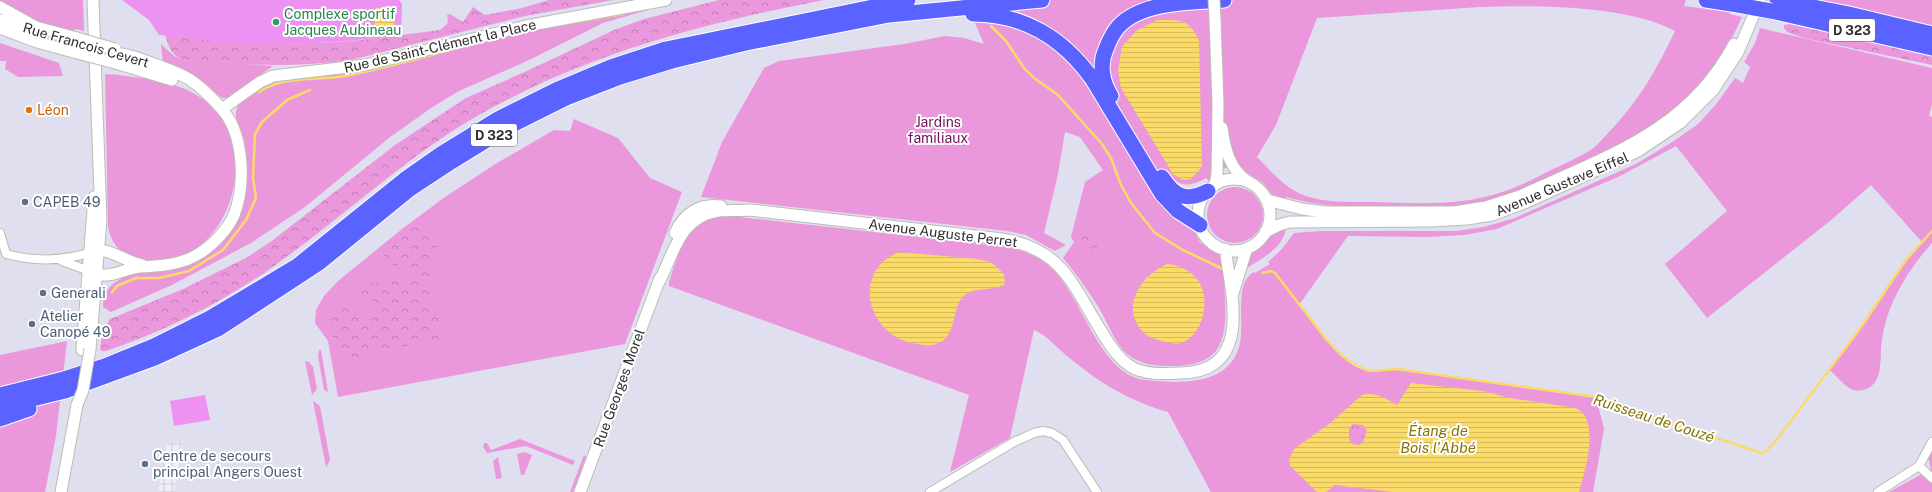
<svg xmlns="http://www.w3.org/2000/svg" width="1932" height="492" font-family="'Public Sans',sans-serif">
  <defs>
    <pattern id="forest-crowns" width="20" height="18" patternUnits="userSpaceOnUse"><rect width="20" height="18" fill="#eb97dc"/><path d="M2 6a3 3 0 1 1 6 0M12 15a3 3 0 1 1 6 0" fill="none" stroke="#bf7cb3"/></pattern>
    <pattern id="plaza-grid" width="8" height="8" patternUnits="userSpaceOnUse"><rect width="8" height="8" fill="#efedf7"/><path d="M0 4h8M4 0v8" fill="none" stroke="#cdccd4"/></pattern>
    <pattern id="water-rules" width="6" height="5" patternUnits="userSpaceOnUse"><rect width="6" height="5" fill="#fada69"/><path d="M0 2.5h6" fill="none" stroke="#d7bb5b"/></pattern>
  </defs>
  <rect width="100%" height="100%" fill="#e0dff0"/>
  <path fill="#eb97dc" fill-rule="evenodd" d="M0,0h83l1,31 -8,-2 -3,2 -54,-14 -19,-12z
    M965,0h721l-2,6 46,6v2l12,3c-23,52 -59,94 -110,121 -21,12 -44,21 -66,31 -25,12 -51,26 -78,33 -30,7 -60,5 -91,5 -38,0 -74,1 -111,-10v4l-12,-4 -11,-14 -16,-10 -9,-9 -25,8 -4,9 -3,-3c-13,7 -21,10 -34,1l-11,25 14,13 18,12 7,13 13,10 1,-2 8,5c2,14 2,28 3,42 2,42 -2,69 -52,69 -17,0 -32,-1 -46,-12 -13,-12 -19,-31 -28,-46 -11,-18 -23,-34 -36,-50l11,-16 -3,-5 14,-55 18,-12 -23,-33 -15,-5 -7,42 -14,59 22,12 -11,6 -29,-16 -19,-4 -306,-34 21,-55 42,-74 15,-7 125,-17 41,-8 19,2 20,6zM1480,7c55,-2 147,-2 195,24 -18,38 -35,68 -64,99 -6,6 -12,14 -19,19 -13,9 -29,15 -43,22 -15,8 -31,16 -47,21 -42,15 -89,11 -132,10 -22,0 -49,1 -69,-8 -18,-8 -31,-24 -44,-37l19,-32 41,-107zM1180,267c21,12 24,19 24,42l-68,-15 11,-17z
    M1815,0h117v26z
    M658,5l-10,5 -45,13 -78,39 -66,29 -28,17 -42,30 -84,69 -54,36 -79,42 -61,27 -8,-5c0,-13 5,-22 18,-28v-3l23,-4 26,-2 20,-6 53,-65 4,-42 -3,-18 -8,-21v-7l3,-8 17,-13 16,-8 19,-5 52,-3 35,-7 93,-25z
    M1760,28l172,40v36l-3,12 3,1v126c-24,27 -45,60 -50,97 -3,15 3,42 -16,49 -18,7 -25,-11 -37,-19l33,-44 44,-66 16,-18 -51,-57 -41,36 -123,97 -42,-54 62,-53 -51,-65 -56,30 -123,53 -33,6 -35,2 -81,-1 -49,69c17,21 41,60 68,66 10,2 21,-1 31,-2l198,28 8,32 -11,63h-382l-43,-80c-38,-11 -65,-27 -96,-52 -13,-9 -23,-24 -38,-30l-24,108 -60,34 19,-77 -300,-109v-4c11,-34 18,-66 61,-66l279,31c16,4 31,10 43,22 31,29 48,107 94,111 35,4 85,6 94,-37 2,-12 1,-25 1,-36 1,-14 0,-27 13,-35l1,1 15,-9 -2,-2 14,-13 12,-16 27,-2h135l28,-4 31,-9 121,-54 38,-23 24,-17 19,-21 18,-25 8,5 7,-16 -6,-5 11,-19z
    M0,43l59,20 4,13 -45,1 -13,-8 1,-8h-6z
    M161,44l13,12 9,4 90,6 -46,32h-5l-15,-11 -44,-24z
    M105,74c6,1 10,0 14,1 26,4 53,6 76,19 80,45 32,190 -60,164 -16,-5 -25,-16 -27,-33z
    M574,119l44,19 32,40 32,14 -57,152 -287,53 -10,-56 -13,-18 1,-13 8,-14 14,-15 64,-52 43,-32 52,-34 57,-33 16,1z
    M1207 215a28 28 0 1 1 56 0a28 28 0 1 1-56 0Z
    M1286,227c-2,22 -25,31 -40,42l4,-16 12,-8 9,-11z
    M67,341l-11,95 -11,56h-45v-137z
    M319,350h2l7,42 -4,-2 -6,-34z
    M305,361l4,1 4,5 4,22 -5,6z
    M313,401l7,5 10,54 -4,7z
    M520,439l55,22 -2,4 -47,-19 -39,7 -4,-6 1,-4h3l4,7z
    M1932,449v43h-43l42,-23 -3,-11z
    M525,452l7,3 -8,20h-3l-4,-21z
    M584,455l2,2 -13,35h-3z
    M498,457l4,21 -6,1 -3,-18z"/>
  <path fill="url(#forest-crowns)" d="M549,0h64l-88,16 -174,44c-56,8 -112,5 -168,0 -12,-5 -14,-13 -18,-25 50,5 100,10 151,8 42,-1 83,-8 124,-13l8,-7 -1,-8 3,-1 13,8 10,-15 12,8 37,-7z
    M719,0h105c-130,25 -260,60 -373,132 -57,37 -107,83 -162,123 -54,41 -118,74 -183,96h-4l-2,-2 3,-19 7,-11 73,-30 63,-31 27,-18 122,-95 71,-47 63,-28 85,-40 30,-11z
    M1790,24l142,32v9l-128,-27 -17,-6 -3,-4v-3z
    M1085,223l3,1 10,21 -4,8h-5l-9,-6 3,-19z
    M415,226l21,9 3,6 -9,26 -29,5 -1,-6 -18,-3 -2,-4 8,-7 2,-6z
    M430,271v11l-2,20 11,16v21l-2,5 -17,-2 -17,5 -31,5 -7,7 -9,2 -11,-2 -7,-5c-1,-4 -12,-38 -11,-40 0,-3 2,-4 3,-6l23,-1 12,7 9,-5 1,-8 -16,-2 -4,-3 1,-5 8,-6z
    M1353,426l9,1 2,4 -2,11 -3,2 -6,-1 -3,-4v-11z"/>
  <path fill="#ed92f3" d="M122,0h277l3,4 -1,31c-53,7 -106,11 -159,8 -28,-1 -55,-6 -83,-8l-10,-15z
    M205,395l5,25 -36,6 -4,-25z"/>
  <path fill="url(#plaza-grid)" d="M183,441l-9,51h-16l9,-48z"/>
  <path fill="url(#water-rules)" fill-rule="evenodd" d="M376,7l20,2 -2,19 -20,-2z
    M1157,20c23,0 32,-2 42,21l3,126 -11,12 -8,1 -10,-6 -52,-86 -3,-18 4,-23 14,-16z
    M898,252l80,7 13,3 13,12 1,10c-13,9 -36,0 -45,17 -9,16 -4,39 -27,44 -7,1 -15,-1 -22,-2 -30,-7 -52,-42 -36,-71 5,-10 14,-15 23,-20z
    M1167,264c13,1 29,9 34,22 9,19 0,54 -24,58 -3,0 -8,-2 -11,-2 -8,-2 -17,-4 -23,-10 -23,-24 -3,-56 24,-68z
    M1411,383l72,8 27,7 66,10c25,12 9,63 3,84h-186l-58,-7 -9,7h-9l-27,-26 -1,-6 5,-11 35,-25 33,-29c11,-4 26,4 35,10zM1353,424l10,1 4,6 -4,12 -4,2 -7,-1 -3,-5v-11z"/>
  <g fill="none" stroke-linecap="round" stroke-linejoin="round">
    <path stroke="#fada69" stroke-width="2.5" d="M571,23l52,-9
      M991,26l15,15 18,27 10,10 24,17 44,49 9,14 10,27 10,18 24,30 28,17 40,19
      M259,92c26,-17 57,-11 86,-16 41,-8 80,-19 119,-30
      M1262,273l9,-2 4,2 51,66 14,15 9,7 19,10 30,-2 13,2 185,26 165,56 4,-1 10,-10 87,-116 44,-66 26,-29
      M112,292l5,-6 19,-8h23l30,-7 34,-21 23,-30 10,-22 -3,-20 2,-44 7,-12 25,-22 23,-10"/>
    <defs>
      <path id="street" d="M0,233l6,21c30,8 60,7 88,-3
        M62,261l30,11
        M1919,466l13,12
        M930,492l84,-50 20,-9 9,-2 9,2 11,7 34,52
        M1878,492l41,-26 13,-24"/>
      <path id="secondary" d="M0,7l36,20 41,11
        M0,20l26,9
        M1215,20l3,84 -1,70 -2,11
        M0,28l37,14 40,11
        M115,63l57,17
        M222,109l38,-27 13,-6 92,-11 161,-39 140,-26
        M1222,128c3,21 7,40 25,53
        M1198 215a36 36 0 1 1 72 0a36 36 0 1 1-72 0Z
        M1267,200l35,9 23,3h129l32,-5 34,-11c84,-39 168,-64 214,-152
        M1265,232l14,-7 11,-3 141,-1 36,-2 25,-4 35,-13 111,-51 42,-28 34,-34 24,-37 22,-52
        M675,233c9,-20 25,-30 46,-27
        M99,250c15,1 28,12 43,15
        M97,274c15,4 27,-5 42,-7 21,-1 43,-2 61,-14 13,-8 28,-24 34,-38 12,-31 10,-82 -13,-107 -9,-10 -21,-22 -32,-29 -12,-7 -49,-21 -62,-24 -4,-1 -8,-1 -12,-2
        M658,284c16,-30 21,-67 60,-73 10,-1 21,0 32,-1l252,29c62,10 71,48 101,95 7,12 15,24 27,32 13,9 35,8 50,7 73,-1 52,-76 45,-124
        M1233,293l14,-45
        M90,349l11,-129 -8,-220
        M82,350l12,-153
        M61,492l16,-87
        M580,492l80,-214"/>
      <path id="highway" d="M1706,0l32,5
        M1777,0l72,14 83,20
        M1771,11l161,37
        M973,14c51,0 91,25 120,66l69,114 16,17 22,14
        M1111,96c-9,-14 -12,-32 -5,-47 3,-8 7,-16 12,-22 23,-26 75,-25 106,-27
        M1162,177c13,20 24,25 46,14
        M0,395l64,-16 41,-13 49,-20 56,-28 87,-52 107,-86 37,-26 57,-35 58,-29 55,-23 55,-18 242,-49
        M0,407l65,-16 90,-33 63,-29 101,-66 91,-74 41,-27 57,-35 58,-29 54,-21 52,-16 74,-18 143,-28 153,-15
        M0,419l29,-10"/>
    </defs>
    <use href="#street" stroke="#b9beaf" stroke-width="10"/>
    <use href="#secondary" stroke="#b9beaf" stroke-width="13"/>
    <use href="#highway" stroke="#fff" stroke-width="17"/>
    <use href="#street" stroke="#fff" stroke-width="8"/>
    <use href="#secondary" stroke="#fff" stroke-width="11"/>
    <use href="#highway" stroke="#5a63ff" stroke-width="15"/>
    <defs>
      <path id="secondary-bridge" d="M1214,0l1,20
        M77,38l38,11
        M77,53l38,10
        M77,405l6,-15 7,-41"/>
      <path id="highway-bridge" d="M1738,5l33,6"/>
    </defs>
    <use href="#secondary-bridge" stroke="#b9beaf" stroke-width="13" stroke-linecap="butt"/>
    <use href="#highway-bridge" stroke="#fff" stroke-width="17" stroke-linecap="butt"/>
    <use href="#secondary-bridge" stroke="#fff" stroke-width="11"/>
    <use href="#highway-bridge" stroke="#5a63ff" stroke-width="15"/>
  </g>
  <circle fill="#2e9e5b" stroke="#fff" stroke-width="1.5" cx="276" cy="22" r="4"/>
  <circle fill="#e8710a" stroke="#fff" stroke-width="1.5" cx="29" cy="110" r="4"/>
  <g fill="#5c6f8a" stroke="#fff" stroke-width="1.5">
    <circle cx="25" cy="202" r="4"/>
    <circle cx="43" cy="293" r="4"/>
    <circle cx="32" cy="324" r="4"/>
    <circle cx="145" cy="464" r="4"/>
  </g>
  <g text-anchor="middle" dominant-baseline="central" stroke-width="4" stroke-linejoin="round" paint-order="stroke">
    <g fill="#fff" stroke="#6c6c6c" stroke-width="1">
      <rect x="1829" y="19" width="46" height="22" rx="3"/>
      <rect x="471" y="124" width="46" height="22" rx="3"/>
    </g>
    <g font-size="13" font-weight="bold" fill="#2d2d2d">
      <text x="1852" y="30">D 323</text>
      <text x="494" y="135">D 323</text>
    </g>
    <g font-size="14" fill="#27864d" stroke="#fff" text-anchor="start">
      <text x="284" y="14">Complexe sportif<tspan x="284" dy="16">Jacques Aubineau</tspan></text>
    </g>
    <g font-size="14" fill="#2d2d2d" stroke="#fff">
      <text transform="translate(86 45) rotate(16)">Rue Francois Cevert</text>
      <text transform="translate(440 46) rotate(-13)">Rue de Saint-Clément la Place</text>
      <text transform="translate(1562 184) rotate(-23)">Avenue Gustave Eiffel</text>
      <text transform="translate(943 233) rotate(7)">Avenue Auguste Perret</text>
      <text transform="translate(619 388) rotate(-70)">Rue Georges Morel</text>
    </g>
    <g font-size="14" fill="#c56008" stroke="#fff" text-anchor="start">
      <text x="37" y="110">Léon</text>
    </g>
    <g font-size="14" fill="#731456" stroke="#fff">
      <text x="938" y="122">Jardins<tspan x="938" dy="16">familiaux</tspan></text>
    </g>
    <g font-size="14" fill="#4e5e75" stroke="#fff" text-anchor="start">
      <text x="33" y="202">CAPEB 49</text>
      <text x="51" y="293">Generali</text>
      <text x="40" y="316">Atelier<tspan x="40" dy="16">Canopé 49</tspan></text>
      <text x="153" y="456">Centre de secours<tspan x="153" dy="16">principal Angers Ouest</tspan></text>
    </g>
    <g font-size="15" font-style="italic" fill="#877405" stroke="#fff">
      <text transform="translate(1654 418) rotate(18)">Ruisseau de Couzé</text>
      <text x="1438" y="430">Étang de<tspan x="1438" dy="17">Bois l'Abbé</tspan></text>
    </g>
  </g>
</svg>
